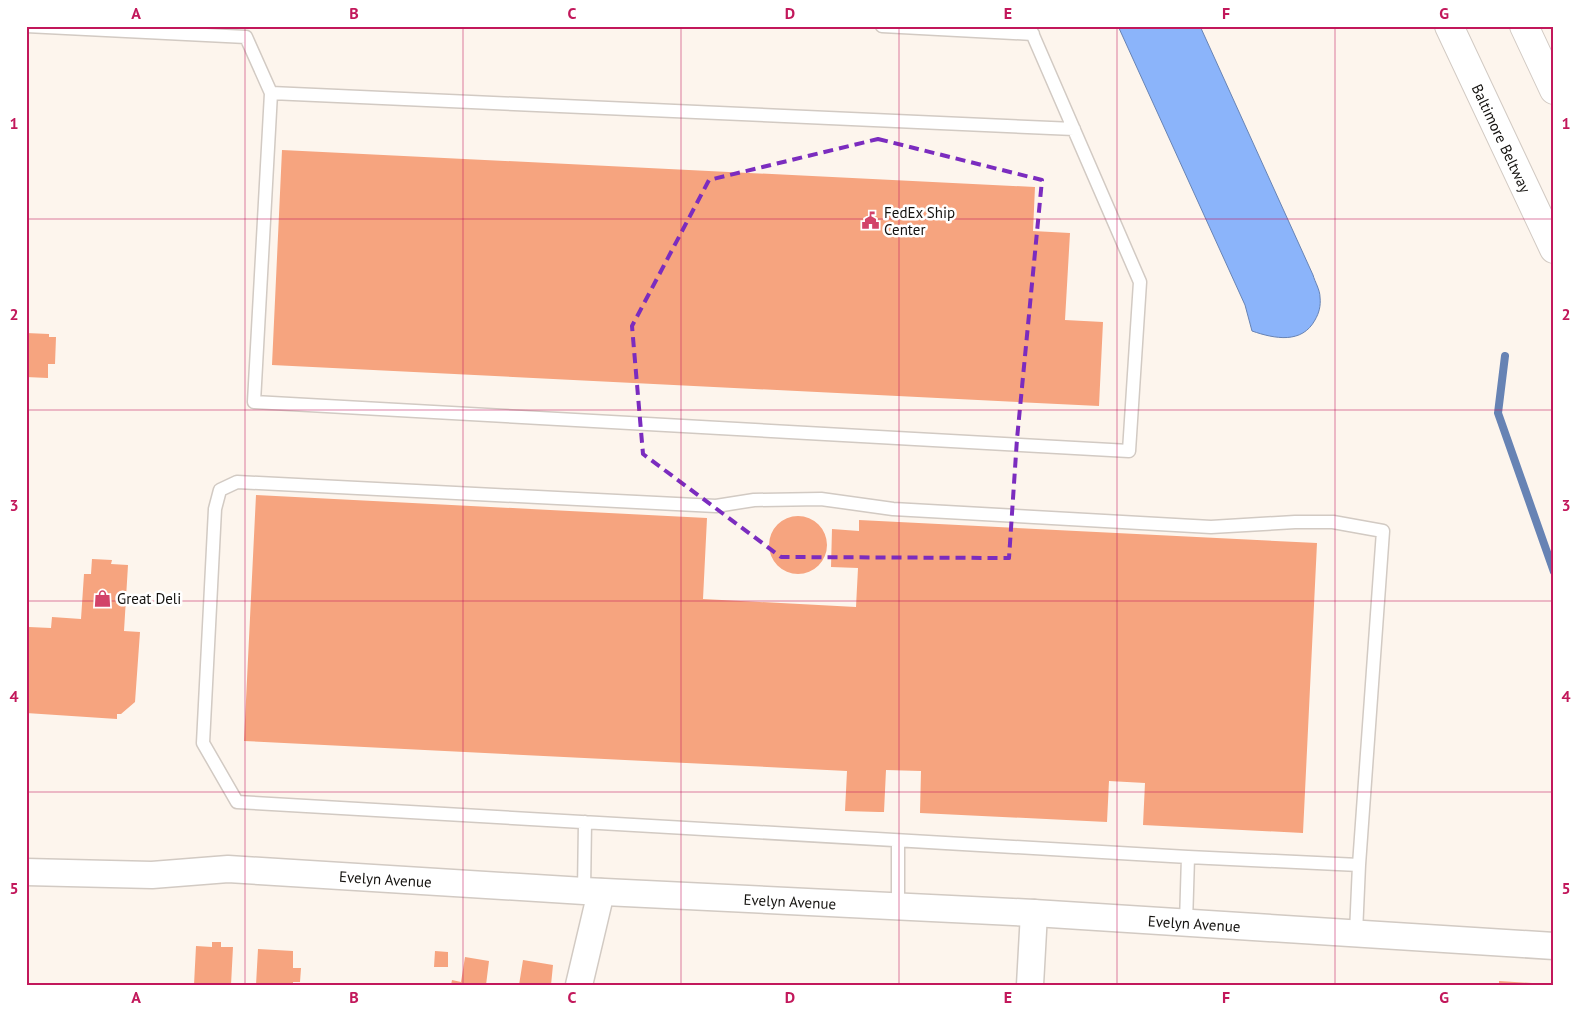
<svg xmlns="http://www.w3.org/2000/svg" width="1580" height="1011" font-family="'PT Sans',sans-serif">
  <rect width="100%" height="100%" fill="#fdf5ed"/>
  <path fill="#8bb4fa" stroke="#6783b4" d="M1118,26h82l113,249c2,7 7,15 7,22 1,9 -1,16 -5,23 -13,24 -40,19 -63,11l-7,-26z"/>
  <g fill="none" stroke-linecap="round" stroke-linejoin="round">
    <path stroke="#6783b4" stroke-width="8" d="M1505,356l-7,57 56,159"/>
  </g>
  <path fill="#f6a47f" d="M282,150l753,37 -2,44 37,2 -5,87 38,2 -4,84 -827,-41z
    M26,333l23,1v3h7l-1,27h-7v14l-22,-1z
    M256,495l451,23 -4,81 153,8 2,-39 -27,-1 1,-38 27,2v-11l458,23 -14,290 -160,-8 2,-42 -36,-2 -2,41 -187,-9 1,-42 -35,-1 -2,42h-5l-34,-1 2,-40 -603,-30z
    M769 545a29 29 0 1 1 58 0a29 29 0 1 1-58 0Z
    M92,559l20,1 -1,4 17,1 -4,66 16,1 -5,70 -14,12h-4v5l-91,-6v-74h2l1,-12 22,1 1,-11 29,2 3,-45h7z
    M212,942h9v5h12l-2,38h-37l2,-39 16,1z
    M258,949l35,2v17h8l-1,14h-7v3h-26l1,-2h-5v2h-7z
    M435,951l13,1v15h-14z
    M465,957l24,4 -3,24h-35l1,-5 9,2z
    M523,960l30,5 -2,20h-32z
    M1499,981l33,2v2h-33z"/>
  <g fill="none" stroke-linecap="round" stroke-linejoin="round">
    <defs>
      <path id="service" d="M26,26l220,11 25,56 -17,309 875,49 11,-169 -111,-256
        M882,26l151,8
        M271,93l803,36
        M237,482l479,24 38,-6 67,-1 72,10 318,18 84,-5h38l50,9 -24,334 -171,-8 -951,-55 -34,-59 12,-234 5,-19z
        M584,891l1,-69
        M898,906v-65
        M1186,923l2,-66
        M1356,933l3,-68"/>
      <g id="minor">
        <path id="s1" d="M26,872l126,3 76,-6 356,22 450,22 520,33"/>
        <path d="M579,985l22,-93"/>
        <path d="M1030,985l4,-72"/>
      </g>
      <g id="motorway">
        <path id="s2" d="M1449,26l105,223"/>
        <path d="M1524,26l30,64"/>
      </g>
    </defs>
    <use href="#service" stroke="#d2cac3" stroke-width="15"/>
    <use href="#minor" stroke="#d2cac3" stroke-width="29"/>
    <use href="#motorway" stroke="#d2cac3" stroke-width="30"/>
    <use href="#service" stroke="#fff" stroke-width="12"/>
    <use href="#minor" stroke="#fff" stroke-width="26"/>
    <use href="#motorway" stroke="#fff" stroke-width="28"/>
  </g>
  <path fill="none" stroke="#7b2cbf" stroke-width="4" stroke-dasharray="10 6" stroke-linejoin="round" d="M878,139l164,41 -25,259 -8,119 -228,-1 -138,-103 -11,-128 77,-146z"/>
  <path fill="none" stroke="#c2185b" stroke-width="1" stroke-opacity="0.55" d="M245,26v959M463,26v959M681,26v959M899,26v959M1117,26v959M1335,26v959M26,219h1528M26,410h1528M26,601h1528M26,792h1528"/>
  <defs>
    <symbol id="civic-bare" viewBox="-9 -9 18 18"><path d="M-.6-6.5H3V-4.5H.6V-3L4-1V1h2V6H-6V1h2V-1L-.6-3ZM-1.2 2.5V6h2.4V2.5Z" fill="#d24369" stroke="#fff" stroke-width="2.5" paint-order="stroke"/></symbol>
    <symbol id="shop-bare" viewBox="-9 -9 18 18"><path d="M-5-2.5h2.3a2.7 3.5 0 0 1 5.4 0H5L5.5 6h-11ZM-1.5-2.5h3a1.5 2.3 0 0 0-3 0Z" fill="#d24369" stroke="#fff" stroke-width="2.5" paint-order="stroke"/></symbol>
  </defs>
  <g fill-rule="evenodd">
    <use href="#civic-bare" x="858" y="208" width="25" height="25"/>
    <use href="#shop-bare" x="90" y="586" width="25" height="25"/>
  </g>
  <g text-anchor="middle" dominant-baseline="central" stroke-width="5" stroke-linejoin="round" paint-order="stroke">
    <g font-size="15" fill="#14120f" stroke="#fff">
      <text stroke="none"><textPath href="#s2" startOffset="124">Baltimore Beltway</textPath></text>
      <text stroke="none"><textPath href="#s1" startOffset="360">Evelyn Avenue</textPath></text>
      <text stroke="none"><textPath href="#s1" startOffset="765">Evelyn Avenue</textPath></text>
      <text stroke="none"><textPath href="#s1" startOffset="1170">Evelyn Avenue</textPath></text>
    </g>
    <g font-size="15" fill="#14120f" stroke="#fff" text-anchor="start">
      <text x="884" y="212">FedEx Ship<tspan x="884" dy="17">Center</tspan></text>
      <text x="117" y="598">Great Deli</text>
    </g>
  </g>
  <rect width="1580" height="1011" fill="none" stroke="#ffffff" stroke-width="55"/>
  <rect x="28" y="28" width="1524" height="956" fill="none" stroke="#c2185b" stroke-width="2"/>
  <g font-size="16" text-anchor="middle" font-weight="bold" fill="#c2185b">
    <text x="136" y="19">A</text>
    <text x="354" y="19">B</text>
    <text x="572" y="19">C</text>
    <text x="790" y="19">D</text>
    <text x="1008" y="19">E</text>
    <text x="1226" y="19">F</text>
    <text x="1444" y="19">G</text>
    <text x="14" y="129">1</text>
    <text x="1566" y="129">1</text>
    <text x="14" y="320">2</text>
    <text x="1566" y="320">2</text>
    <text x="14" y="511">3</text>
    <text x="1566" y="511">3</text>
    <text x="14" y="702">4</text>
    <text x="1566" y="702">4</text>
    <text x="14" y="894">5</text>
    <text x="1566" y="894">5</text>
    <text x="136" y="1003">A</text>
    <text x="354" y="1003">B</text>
    <text x="572" y="1003">C</text>
    <text x="790" y="1003">D</text>
    <text x="1008" y="1003">E</text>
    <text x="1226" y="1003">F</text>
    <text x="1444" y="1003">G</text>
  </g>
</svg>
